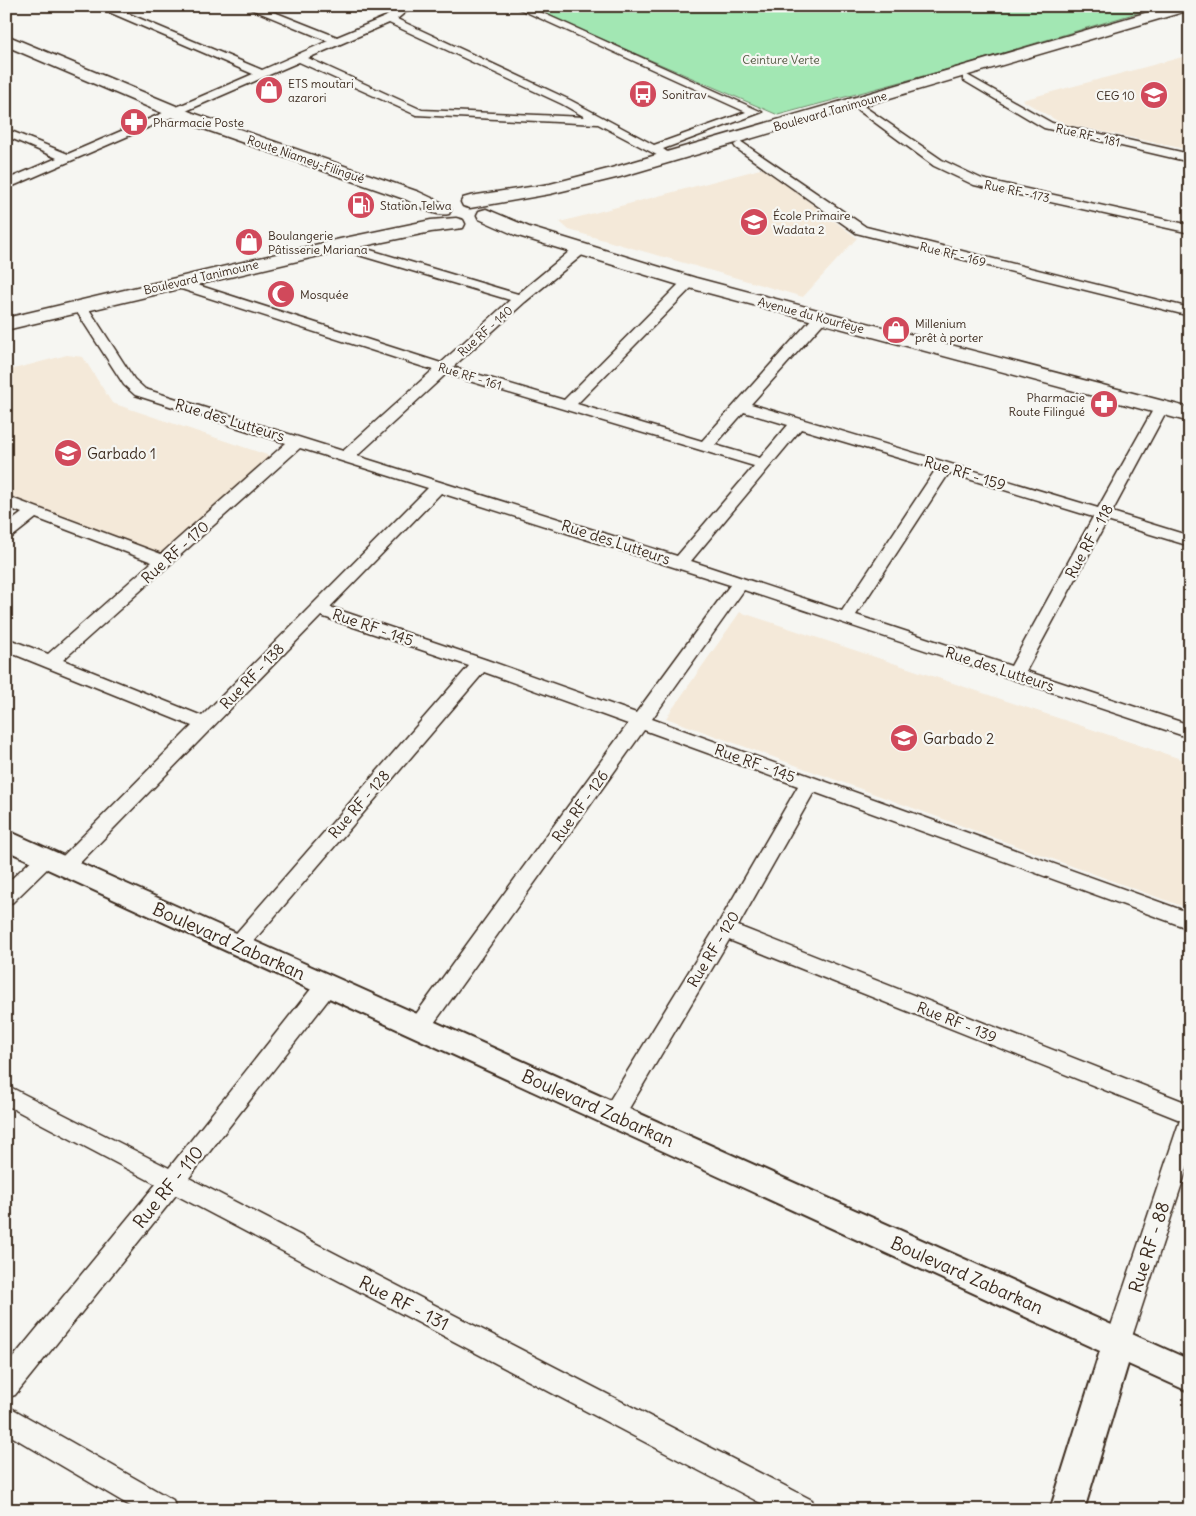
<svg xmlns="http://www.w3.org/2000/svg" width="1196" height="1516" font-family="Delius,sans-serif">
  <rect width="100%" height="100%" fill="#f6f6f2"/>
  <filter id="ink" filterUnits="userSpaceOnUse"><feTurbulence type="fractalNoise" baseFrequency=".02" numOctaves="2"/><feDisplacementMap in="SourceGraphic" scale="10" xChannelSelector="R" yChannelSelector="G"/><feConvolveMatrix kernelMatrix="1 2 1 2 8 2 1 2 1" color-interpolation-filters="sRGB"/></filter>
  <g filter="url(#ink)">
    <path fill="#f4e9d9" d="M1190,55v95l-129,-27 -39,-23z
      M764,168l93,70 -54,59 -234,-67 -9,-8z
      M67,355l16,2 29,46 161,54 -109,98 -158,-58v-126z
      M740,612l450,150v147l-524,-191z"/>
    <path fill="#a2e7b3" stroke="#6e8868" d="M525,6h635l-207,62 -175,47z"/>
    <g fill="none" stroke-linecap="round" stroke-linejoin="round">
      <defs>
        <path id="minor" d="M95,6h15l152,64 66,-29 -84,-35h15l78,31 48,-20 16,-11h12l-16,13 173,81 84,45 92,-33 -233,-106h14l235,106 -99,37 13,9 -6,4 -72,-38 -182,-9 -117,-53 -293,127v-9l51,-22 -51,-22v-7l62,25 185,-80zM389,23l173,81 23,13 -163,-7 -114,-52z
          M967,75l85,48 138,31v8l-146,-34 -81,-48v-4z
          M862,105l80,55 40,19 208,46v8l-216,-48 -40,-19 -76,-56 -2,-2z
          M740,141l126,86 324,81v8l-334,-83 -120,-85 -2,-3z
          M340,241l178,53 58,-48h10l2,3 -2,3 -61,50 -72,65 111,33 120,-121h10l2,3 -2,3 -117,119 125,37 113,-126h10l2,3 -2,3 -74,83 347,104 56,-100 7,-4 5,1 2,3 -56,104 78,24v10l-83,-25 -81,150 164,54v13l-446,-148 -92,129 538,194v16l-376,-137 -76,134 452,178v55l-63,193 -9,4 -9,-4 -4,-8 75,-224 -451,-180 -108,182 -8,3 -8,-3 -3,-7 3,-7 113,-184 80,-138 -154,-56 -217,303 -8,3 -8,-3 -3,-6 3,-6 217,-297 -144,-52 -239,279 -7,2 -7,-2 -3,-6 3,-6 238,-273 -148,-50 -249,255 -7,3 -7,-3 -3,-5 3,-5 134,-135 -186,-75v-13l42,16 104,-92 -116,-44 -24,19 -6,1v-13l16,-12 -16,-6v-11l155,58 125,-111 -151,-48 -11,-10 -51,-79 2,-3h10l49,76 11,10 198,62 90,-81 -261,-84 -2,-3 2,-3h10l259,83 69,-63 -175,-52 -2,-3 2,-3zM446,374l308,92 -77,90 -320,-100zM744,412l44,13 -28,33 -45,-13zM801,429l135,40 -94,142 -151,-50zM300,448l128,40 -226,228 -139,-56zM949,473l144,44 -82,149 -155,-51zM441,493l289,92 -94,128 -149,-53 -157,-53z
          M46,851l7,2 3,5 -3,5 -40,39 -7,3v-21l33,-31z
          M327,976l8,3 3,6 -3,6 -146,187 623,322 3,10h-41l-598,-315 -161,200 -9,3v-32l150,-182 -150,-79v-20l163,83 150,-189z
          M6,1405l167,95 3,10h-39l-131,-77z"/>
        <path id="tertiary" d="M6,830l1184,530v32l-62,-28 -44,146h-34l50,-159 -1094,-501z"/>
        <path id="primary" d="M1169,6h21v4l-570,167 -70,17 -80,14 -7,-2 -2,-4 2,-4 7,-2 80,-12 58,-15z
          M6,35l187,78 226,79 30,14 2,4 -2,4c-15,3 -30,-8 -42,-14l-226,-79 -175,-75z
          M486,209l43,18 167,51 494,130v14l-508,-136 -167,-51 -36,-16 -2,-4 2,-4z
          M456,218l7,2 2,4 -2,4 -32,4 -91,19 -334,79v-12l334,-79 91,-19z"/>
      </defs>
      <use href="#minor" stroke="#3b2a1e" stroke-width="3"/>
      <use href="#tertiary" stroke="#3b2a1e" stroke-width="4"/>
      <use href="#primary" stroke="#3b2a1e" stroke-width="3"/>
      <use href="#minor" fill="#f6f6f2" fill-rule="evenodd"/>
      <use href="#tertiary" fill="#f6f6f2" fill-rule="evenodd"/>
      <use href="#primary" fill="#f6f6f2" fill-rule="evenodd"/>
    </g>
  </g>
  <defs>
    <symbol id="shop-disc" viewBox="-11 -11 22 22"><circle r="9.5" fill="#d1495b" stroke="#f6f6f2"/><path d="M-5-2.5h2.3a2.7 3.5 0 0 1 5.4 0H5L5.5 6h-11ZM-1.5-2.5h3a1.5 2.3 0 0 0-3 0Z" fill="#fff"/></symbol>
    <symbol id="bus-disc" viewBox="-11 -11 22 22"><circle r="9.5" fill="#d1495b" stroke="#f6f6f2"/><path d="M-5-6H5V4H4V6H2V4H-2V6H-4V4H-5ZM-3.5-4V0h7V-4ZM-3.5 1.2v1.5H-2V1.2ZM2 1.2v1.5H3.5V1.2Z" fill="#fff"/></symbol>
    <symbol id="school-disc" viewBox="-11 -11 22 22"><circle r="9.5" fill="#d1495b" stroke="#f6f6f2"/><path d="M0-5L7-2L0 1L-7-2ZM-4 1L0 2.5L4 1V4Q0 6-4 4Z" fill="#fff"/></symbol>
    <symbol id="pharmacy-disc" viewBox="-11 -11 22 22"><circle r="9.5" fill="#d1495b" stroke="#f6f6f2"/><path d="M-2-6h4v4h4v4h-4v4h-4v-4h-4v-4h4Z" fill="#fff"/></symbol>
    <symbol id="fuel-disc" viewBox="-11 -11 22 22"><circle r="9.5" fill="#d1495b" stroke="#f6f6f2"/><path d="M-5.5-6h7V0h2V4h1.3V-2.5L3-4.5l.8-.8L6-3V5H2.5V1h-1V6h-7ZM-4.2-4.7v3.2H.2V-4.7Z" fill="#fff"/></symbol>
    <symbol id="mosque-disc" viewBox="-11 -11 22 22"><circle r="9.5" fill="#d1495b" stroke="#f6f6f2"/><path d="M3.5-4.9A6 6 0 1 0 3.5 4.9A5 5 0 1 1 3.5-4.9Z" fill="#fff"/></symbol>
  </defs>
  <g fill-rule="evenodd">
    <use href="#shop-disc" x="253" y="74" width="32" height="32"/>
    <use href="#bus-disc" x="627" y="78" width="32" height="32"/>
    <use href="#school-disc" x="1138" y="79" width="32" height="32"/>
    <use href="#pharmacy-disc" x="118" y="106" width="32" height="32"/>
    <use href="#fuel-disc" x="345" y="189" width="32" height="32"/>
    <use href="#school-disc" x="738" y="206" width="32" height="32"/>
    <use href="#shop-disc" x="233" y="226" width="32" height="32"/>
    <use href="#mosque-disc" x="265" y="278" width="32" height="32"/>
    <use href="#shop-disc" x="880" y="314" width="32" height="32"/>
    <use href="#pharmacy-disc" x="1088" y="388" width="32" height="32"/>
    <use href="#school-disc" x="52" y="437" width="32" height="32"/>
    <use href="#school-disc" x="888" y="722" width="32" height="32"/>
  </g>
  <g text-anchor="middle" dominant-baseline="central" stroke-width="4.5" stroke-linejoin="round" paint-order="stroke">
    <g font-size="12" fill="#555943" stroke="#f6f6f2">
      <text x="781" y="59">Ceinture Verte</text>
    </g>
    <g font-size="12" fill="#3b2a1e" stroke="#f6f6f2" text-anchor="start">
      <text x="288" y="83">ETS moutari<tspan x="288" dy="14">azarori</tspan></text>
      <text x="662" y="94">Sonitrav</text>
      <text x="1135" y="95" text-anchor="end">CEG 10</text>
      <text x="153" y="122">Pharmacie Poste</text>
      <text x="380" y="205">Station Telwa</text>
      <text x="773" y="215">École Primaire<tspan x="773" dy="14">Wadata 2</tspan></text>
      <text x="268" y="235">Boulangerie<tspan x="268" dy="14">Pâtisserie Mariana</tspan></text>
      <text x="300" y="294">Mosquée</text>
      <text x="915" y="323">Millenium<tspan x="915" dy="14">prêt à porter</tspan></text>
      <text x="1085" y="397" text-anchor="end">Pharmacie<tspan x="1085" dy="14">Route Filingué</tspan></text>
    </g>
    <g font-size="12" fill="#3b2a1e" stroke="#f6f6f2">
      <text transform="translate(830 111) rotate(-16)">Boulevard Tanimoune</text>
      <text transform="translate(1088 135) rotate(13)">Rue RF - 181</text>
      <text transform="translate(306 159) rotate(19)">Route Niamey-Filingué</text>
      <text transform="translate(1017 191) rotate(12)">Rue RF - 173</text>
      <text transform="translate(953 254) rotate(14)">Rue RF - 169</text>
      <text transform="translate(201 277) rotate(-13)">Boulevard Tanimoune</text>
      <text transform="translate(811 315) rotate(15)">Avenue du Kourfeye</text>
      <text transform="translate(485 331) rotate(-42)">Rue RF - 140</text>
      <text transform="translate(470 376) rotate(17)">Rue RF - 161</text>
    </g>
    <g font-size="15" fill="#3b2a1e" stroke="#f6f6f2">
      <text transform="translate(230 420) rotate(17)">Rue des Lutteurs</text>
      <text transform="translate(965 473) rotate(17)">Rue RF - 159</text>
      <text transform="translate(1089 541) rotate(-61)">Rue RF - 118</text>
      <text transform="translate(616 542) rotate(18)">Rue des Lutteurs</text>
      <text transform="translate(175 552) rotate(-42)">Rue RF - 170</text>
      <text transform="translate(373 627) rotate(19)">Rue RF - 145</text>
      <text transform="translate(1000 669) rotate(18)">Rue des Lutteurs</text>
      <text transform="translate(252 676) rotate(-46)">Rue RF - 138</text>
      <text transform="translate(755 763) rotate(20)">Rue RF - 145</text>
      <text transform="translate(359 804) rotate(-49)">Rue RF - 128</text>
      <text transform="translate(580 806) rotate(-54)">Rue RF - 126</text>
      <text transform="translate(713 949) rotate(-59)">Rue RF - 120</text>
      <text transform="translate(957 1022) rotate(22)">Rue RF - 139</text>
    </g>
    <g font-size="15" fill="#3b2a1e" stroke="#f6f6f2" text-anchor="start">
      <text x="87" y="453">Garbado 1</text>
      <text x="923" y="738">Garbado 2</text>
    </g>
    <g font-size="18" fill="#3b2a1e" stroke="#f6f6f2">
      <text transform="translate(229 941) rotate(24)">Boulevard Zabarkan</text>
      <text transform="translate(598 1108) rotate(24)">Boulevard Zabarkan</text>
      <text transform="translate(168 1187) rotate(-51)">Rue RF - 110</text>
      <text transform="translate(1149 1247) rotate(-72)">Rue RF - 88</text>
      <text transform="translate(967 1275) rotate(24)">Boulevard Zabarkan</text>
      <text transform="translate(404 1303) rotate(27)">Rue RF - 131</text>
    </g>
  </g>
  <rect width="1196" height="1516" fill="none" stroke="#f6f6f2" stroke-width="25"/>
  <rect x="12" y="12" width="1171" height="1491" fill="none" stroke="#3b2a1e" stroke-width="2" filter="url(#ink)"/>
</svg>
